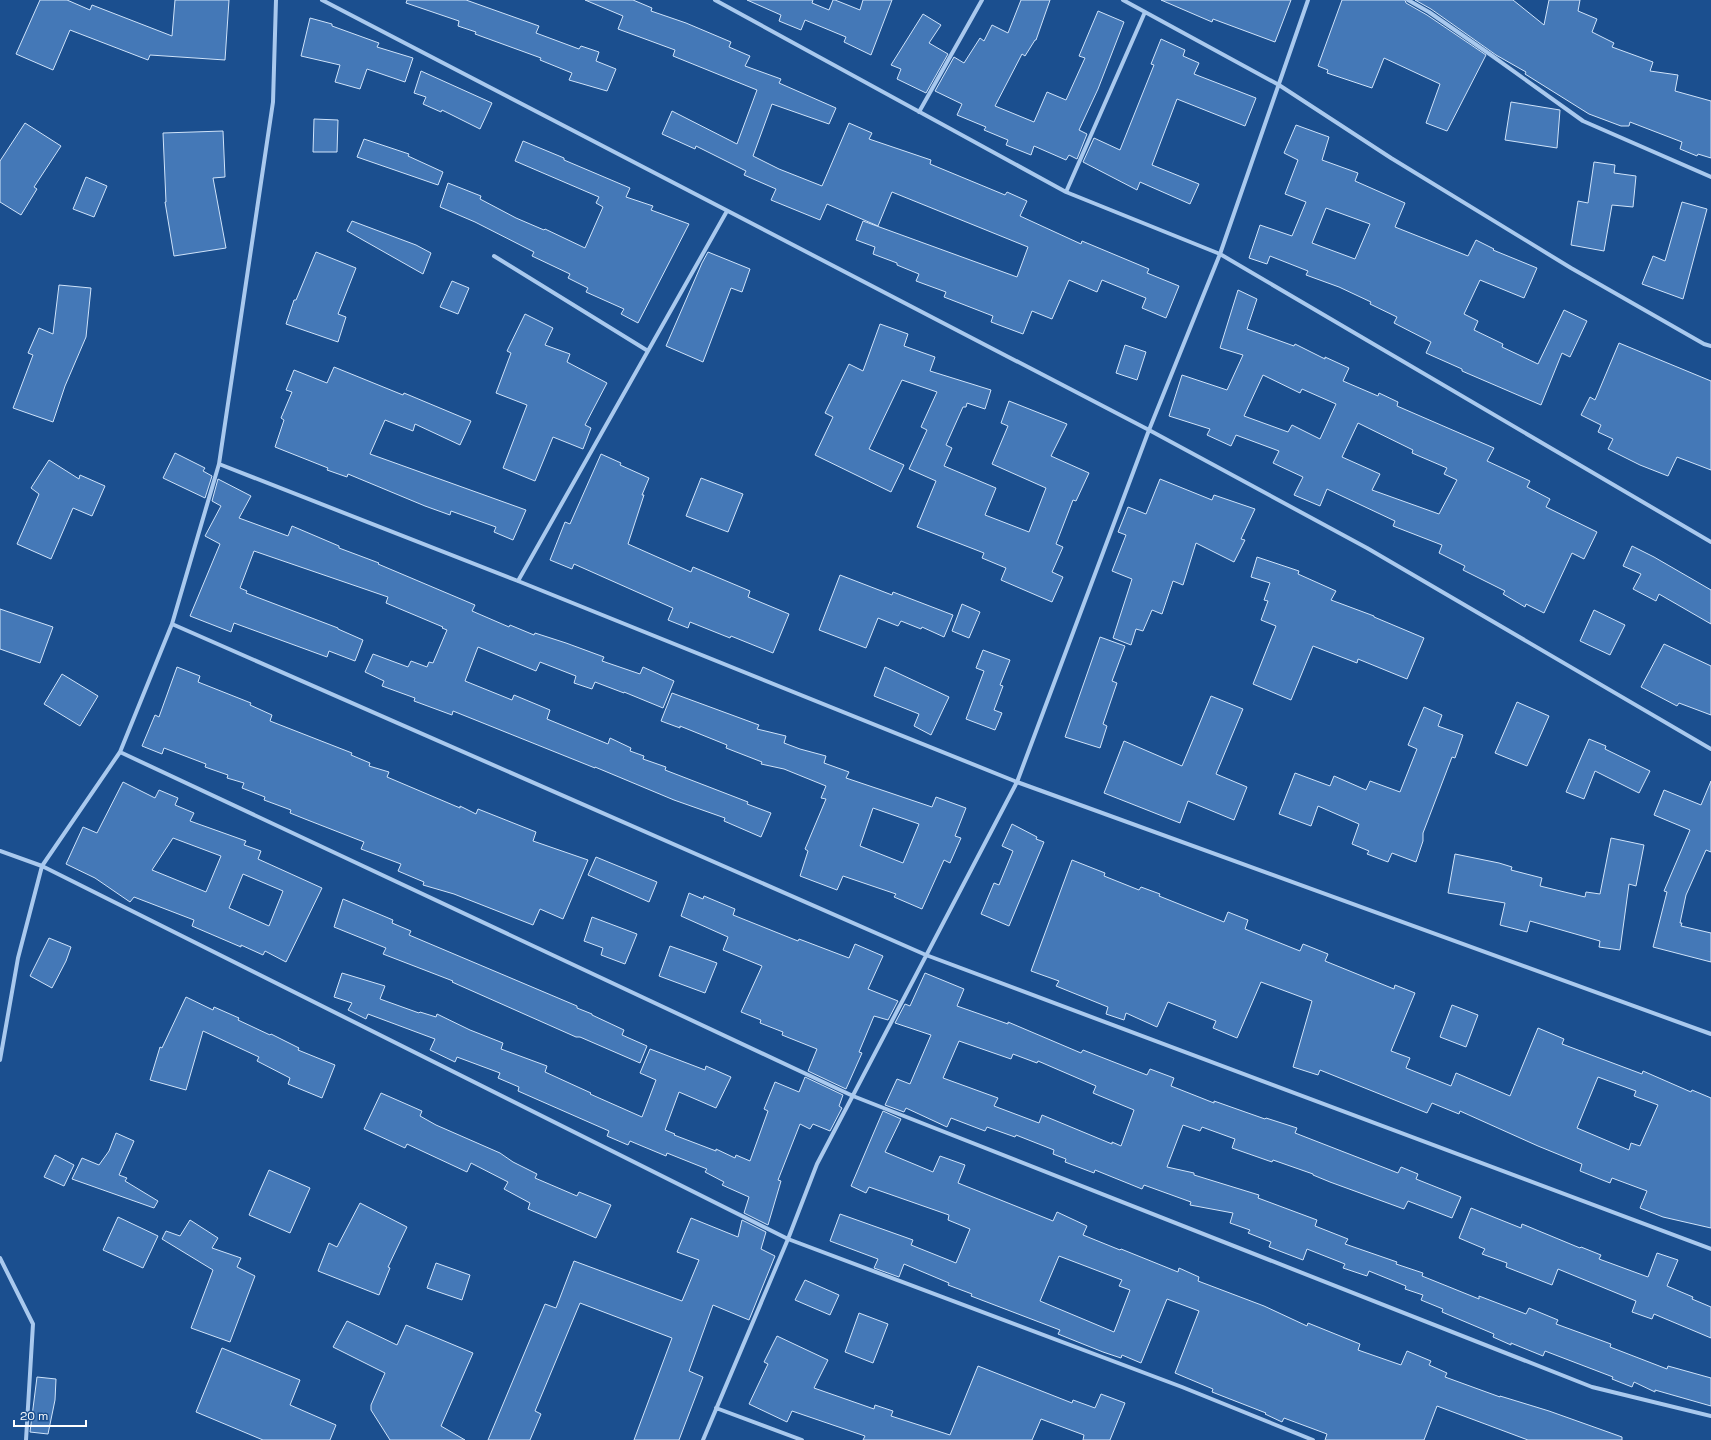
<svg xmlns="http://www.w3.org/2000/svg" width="1711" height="1440" font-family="'Space Grotesk',sans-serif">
  <rect width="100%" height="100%" fill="#1b4f8f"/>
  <path fill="#4478b7" stroke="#cfe3fa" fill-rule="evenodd" d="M40,0h27l23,10 2,-5 80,31 3,-36h54l-4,60 -75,-5 -2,5 -78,-30 -17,40 -37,-16z
    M407,0h59l73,26 -3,7 43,16 2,-3 18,6 -3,9 20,8 -9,22 -38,-11 3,-7 -32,-13 1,-2 -66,-24 1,-2 -18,-6 1,-5 -53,-18z
    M585,0h48l19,8 -1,3 35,12 45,19 -2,5 21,9 -5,10 36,13 -2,4 57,25 -7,16 -57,-20 -19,52 26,13 43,17 27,-63 23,10 -3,6 62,21 -1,4 75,31 2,-3 20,9 -7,15 61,28 1,-3 67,28 -2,4 32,13 -13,32 -24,-10 4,-10 -44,-18 -5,12 -28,-12 -17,39 -20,-8 -9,23 -32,-12 2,-6 -49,-19 2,-5 -30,-11 3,-7 -22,-9v-2l-24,-9 2,-7 -19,-7 7,-19 154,56 11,-30 -136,-55 -14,34 -51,-22 -7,16 -49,-20 5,-11 -32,-14 2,-4 -50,-25 -1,3 -33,-15 10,-23 65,33 20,-54 -84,-34 2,-6 -57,-21 5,-13z
    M747,0h66l-1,3 17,7 4,-10h2l25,10 3,-10h29l-21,55 -27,-13 2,-5 -41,-17 -4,10 -22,-9 2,-6z
    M1021,0h29l-14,40h-1l-10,16 -3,-2 -27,52 39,16 13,-30 19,8 19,-42 -6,-2 19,-45 26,11 -26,67 -19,41 8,4 -10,25 -8,-4 -3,5 -32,-14 -3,9 -25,-10 2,-5 -24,-10 2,-3 -29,-12 5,-11 -27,-13 19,-34 10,6 16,-25 4,3 8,-16 16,8z
    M1161,0h130l-16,42 -62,-23 -1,3z
    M1342,0h63l1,3 21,12 59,40 -39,76 -21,-8 14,-39 -56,-26 -12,30 -45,-15 1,-3 -10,-4z
    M1415,0h98l31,25 5,-25h31l-2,11 19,8 -5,13 22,11 -2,4 41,15 -3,9 28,4 -3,16 36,10v57l-13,-4 -1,2 -17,-7 2,-7 -52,-20 -1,4h-8l-32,-12 -64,-40 1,-2 -30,-17 -65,-46z
    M923,14l18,11 -12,18 19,11 -22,39 -29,-14 4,-10 -10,-4z
    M310,18l22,6v2l47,17 -2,4 36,11 -8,24 -38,-13 -7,20 -25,-7 5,-17 -39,-9z
    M1161,39l24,11 -2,6 16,7 -5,11 62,24 -11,28 -68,-27 -25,66 47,19 -9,20 -50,-22 -3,8 -54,-28 11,-24 26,12 34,-85 -3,-1z
    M421,71l71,32 -12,26 -38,-19 -1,2 -18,-8 3,-7 -12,-4z
    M1511,102l49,8 -3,38 -52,-8z
    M314,119l24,1 -1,32h-24z
    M25,123l36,23 -27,41 3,2 -16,26 -21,-13v-41z
    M1296,125l33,12 -7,23 36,13 -3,8 50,22 -10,24 73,29 8,-16 18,9 -1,1 44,18 -13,30 -44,-18 -16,34 14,7 -4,9 29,14 -1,3 36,17 26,-54 23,11 -17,36 -8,-4 -21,52 -79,-34v-2l-36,-16 5,-11 -37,-19 3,-6 -27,-13 1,-2 -32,-15 -33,-12 2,-4 -38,-15 -3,8 -18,-6 11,-33 32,11 14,-34 -21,-8 13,-34 -14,-7zM1326,208l44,16 -15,35 -43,-16z
    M223,131l2,46 -12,1 13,70 -52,8 -9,-54h1l-3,-69z
    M364,139l45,15 -1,2 35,16 -5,13 -81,-28z
    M523,141l41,17v2l66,28 -4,9 27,9 -2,4 38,14 -51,99 -17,-9 3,-5 -38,-17 2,-4 -20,-10 2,-4 -38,-18 2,-4 -59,-30 -35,-15 8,-24 33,13 -1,3 36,19 28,12 1,-1 40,19 18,-41 -7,-4 3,-6 -84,-36z
    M1594,162l21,3 -1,8 22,3 -3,31 -21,-2 -8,46 -33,-6 7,-44 10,2z
    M86,177l21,9 -13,31 -21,-8z
    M1682,202l25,7 -24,90 -41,-15 11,-28 12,5z
    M352,221l64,24 15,8 -8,21 -76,-43z
    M316,252l40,16 -18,46 8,3 -8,25 -52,-18 8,-24h2z
    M708,252l42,17 -8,23 -11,-4 -28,74 -37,-16 36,-83z
    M452,281l17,7 -11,26 -18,-7z
    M59,285l32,3 -5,49 -21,49 -12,36 -40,-14 20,-53 -5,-2 11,-25 14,6z
    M1238,290l19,9 -10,30 47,17 1,-2 30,15v-2l24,11 -6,13 35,15 1,-3 19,9 -1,4 97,42 -7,13 43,20 -3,6 23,12 -4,8 51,25 -13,27 -12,-6 -28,60 -18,-9 -1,3 -22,-13 2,-3 -42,-21 2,-4 -26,-13 3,-8 -49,-19 2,-5 -68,-32 -7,17 -26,-11 9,-18 -30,-14 6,-12 -43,-16 -5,11 -24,-11 3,-6 -41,-13 13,-41 45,15 16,-35 -23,-7zM1263,375l37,18 2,-4 34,15 -16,35 -28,-14 -4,7 -44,-16zM1358,423l55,27 -1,3 35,15 -3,6 13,6 -18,34 -67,-24 8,-16 -38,-17z
    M525,314l28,14 -8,17 25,9 -3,8 40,21 -22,42 6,3 -8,21 -30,-12 -18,44 -32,-13 24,-63 -31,-12 15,-40 -4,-2z
    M880,324l28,10 -4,12 31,11 -5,14 61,19 -6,19 -18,-6 -1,4h-3l-17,38 6,3 -8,18 52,22 -11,27 44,17 17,-44 -54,-24 16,-38 -7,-3 8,-22 58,23 -16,32 38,17 -13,28 -3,-1 -17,44 7,3 -11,25 11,5 -11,25 -51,-22 5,-12 -24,-10 2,-5 -67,-26 19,-46 -27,-12 18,-39 -6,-3 16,-35 -35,-12 -33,69 35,16 -13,27 -76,-37 18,-38 -8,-4 24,-49 14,7z
    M1619,343l92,38v89l-34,-13 -9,19 -28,-11 -32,-16 5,-10 -15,-7 3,-7 -20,-10 9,-18 5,3z
    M1125,345l21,7 -9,28 -21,-7z
    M334,367l69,28 1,-2 67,28 -11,24 -45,-21 -2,7 -28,-11 -15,34 156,56 -13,30 -19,-8 2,-5 -45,-16 -1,4 -25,-9 -77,-32 -1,3 -20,-7 1,-2 -53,-21 9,-27 -3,-2 11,-26 -6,-2 8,-20 33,13z
    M175,453l30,15 -2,3 9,5 -7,22 -42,-20z
    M601,454l20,9 -1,2 29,13 -7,17h2l-16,49 63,28 2,-5 57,24 -2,6 41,17 -16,39 -42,-17 -1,2 -40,-16 -2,6 -20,-8 5,-12 -99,-44 -2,5 -22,-9 15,-38 5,2z
    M49,460l30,19 1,-4 25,11 -13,30 -19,-8 -22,51 -34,-15 22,-50 -8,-6z
    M701,478l42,16 -15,38 -42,-16z
    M218,479l33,17 -12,22 49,18 4,-10 47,20v2l40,15 -1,1 97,41 -3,6 37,16 1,-2 24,10 1,-2 31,10 38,14 -2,4 38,13 3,-7 31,14 -11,27 -39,-16v1l-29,-11 -3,7 -18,-6 2,-7 -36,-14 -4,9 -58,-24 -13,34 47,19 2,-5 36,15 -3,9 61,25 2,-6 21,10 -1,3 14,5 -1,3 23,8 -1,3 83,32 -1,2 24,9 -10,24 -37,-16 1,-3 -51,-18 -79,-33v1l-142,-57 -1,4 -38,-14 1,-3 -33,-12 2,-5 -19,-9 8,-18 35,13 3,-6 16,6 2,-5 4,1 14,-33 -5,-2 1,-1 -57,-24 2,-6 -134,-46 -14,37 7,3 -1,2 92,35v1l25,11 -8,21 -26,-10 -2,6 -93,-34 -3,9 -41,-16 30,-72 -15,-8 16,-30 -9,-5z
    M1160,479l52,21 2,-5 41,14 -14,30 4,1 -11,22 -38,-19 -13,42 -10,-4 -11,33 -10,-4 -9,21 -7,-2 -5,16 -18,-7 19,-59 -20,-8 14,-36 -8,-3 10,-25 18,7z
    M1632,546l22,11 57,33v34l-52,-30 -3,7 -23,-12 8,-15 -18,-8z
    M1257,557l42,14 -1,3 38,17 -5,9 43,16v1l50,21 -17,41 -49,-20 -1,4 -44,-17 -22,54 -38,-16 23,-58 -15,-6 7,-19 -4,-1 6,-17 -19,-6z
    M840,575l52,20 1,-3 60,23 -9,22 -22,-10 -1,2 -20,-8 -3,5 -20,-8 -12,30 -47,-18z
    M962,604l18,8 -11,26 -17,-7z
    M0,609l53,18 -13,36 -40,-14z
    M1594,610l31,15 -15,30 -30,-14z
    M1100,637l25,9 -13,35 5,2 -14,41 4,2 -7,22 -35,-11z
    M1664,644l47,22v49l-32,-12 -2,3 -36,-19z
    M983,650l27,10 -10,25 3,1 -9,24 8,3 -7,17 -29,-11 18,-48 -8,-3z
    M177,667l23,9 -2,6 53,21 -1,2 22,10 -2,6 82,32 -1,2 19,8 -1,3 20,6 -2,5 73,31v-2l16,8 2,-5 58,23 -3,9 55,19 -25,59 -23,-10 -7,16 -79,-31 -31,-9 1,-3 -26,-11 3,-7 -40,-15 3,-7 -59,-23 -15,-6 1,-3 -27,-10 1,-3 -23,-9 2,-5 -17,-5 1,-3 -23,-8 1,-3 -42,-16 -2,6 -20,-8 13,-31 4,2z
    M885,667l64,30 -18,38 -17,-9 5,-12 -45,-18z
    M62,674l36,22 -18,30 -36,-22z
    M672,693l87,32 -2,4 29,7 -2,7 16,6 26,7 -2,7 25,9 -3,6 86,29 4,-10 30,11 -11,28 6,2 -11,25 -6,-3 -22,49 -28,-12 2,-3 -53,-18 -6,14 -37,-14 8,-25 -3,-2 21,-50 -5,-1 5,-12 -42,-17 -23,-5 1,-2 -36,-14 1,-3 -47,-19v2l-19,-7zM873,808l46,16 -16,39 -43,-17z
    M1211,696l32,13 -27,65 31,13 -13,33 -46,-19 -8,22 -76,-30 20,-52 58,25z
    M1517,702l32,14 -22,50 -32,-13z
    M1424,707l18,8 -4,11 25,9 -8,23 -3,-1 -29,76v8l-7,21 -24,-9 -4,9 -21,-8 2,-3 -17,-7 7,-20 -41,-18 -7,20 -32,-12 16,-41 35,13 4,-10 32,14 4,-9 30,11 17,-43 -9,-4z
    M1589,739l17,7 -1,3 45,22 -11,22 -44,-22 -11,28 -18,-7z
    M1711,781v71l-5,-2 -20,45 -6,28h2l-1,3 30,7v29l-58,-15 14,-55 -3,-1 26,-61 -36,-15 10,-25 37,15z
    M123,782l32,16 4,-8 19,8 -3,7 19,8 -4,8 56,20 -2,4 17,6 -3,8 64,29 -36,74 -21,-11 -2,4 -22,-10v2l-49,-21 2,-6 -60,-23 -4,5 -35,-24 -29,-14 17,-37 14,6zM173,838l48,18 -15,36 -54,-22zM243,874l40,17 -14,35 -40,-18z
    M1012,824l25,13 -1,2 8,3 -35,84 -28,-12 13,-31 5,2 14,-34 -11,-5z
    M1611,838l33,7 -8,41 -7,-2 -9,66 -21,-3 1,-6 -70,-20 -3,11 -27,-7 5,-22 -57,-10 7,-39 44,9 13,4 -1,3 31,8 -2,8 45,11 1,-5 14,2z
    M596,857l61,25 -8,20 -61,-27z
    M1072,860l33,13 -1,3 35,14 2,-3 19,7 -1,2 65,26 4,-10 20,8 -3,9 55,22 3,-7 25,10 -3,7 69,28 1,-4 20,8 -24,58 19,7 -4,10 45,18 5,-13 54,23 28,-68 26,11 -2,5 80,30 1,-3 48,21 1,-2 19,8v130l-48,-11 -23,-9 7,-17 -35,-13 -2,5 -30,-12 2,-7 -44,-18 -78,-35 -1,3 -27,-11 -5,10 -107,-43 -2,5 -25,-8 19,-66 -51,-19 -24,56 -24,-10 3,-7 -48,-19 -11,25 -31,-14 -2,7 -18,-6 2,-7 -52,-21 3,-5 -28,-10zM1598,1077l38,14 -2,5 24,9 -18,41 -9,-3 -2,7 -52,-22z
    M689,893l14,6 1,-3 31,13 -2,6 65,26 1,-2 50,19 6,-14 28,12 -15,33 30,12 -10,19 -14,-4 -15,36 3,1 -16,36 -38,-18 9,-22 -35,-14 1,-3 -23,-9 1,-3 -20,-8 21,-46 -39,-16 5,-13 -47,-21z
    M343,899l50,21 -1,3 19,8 -2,4 168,71v2l15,6v1l32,15 -2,5 25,11 -7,17 -60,-26h-4l-124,-55 1,-1 -70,-27 3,-6 -52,-21z
    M592,917l45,17 -12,30 -24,-9 2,-7 -19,-7z
    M49,938l22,9 -5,14 -14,27 -22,-12z
    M670,946l47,17 -12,30 -46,-17z
    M342,973l43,13 -5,13 39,14 1,-1 16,5 1,-3 33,16 33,13 -2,6 46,17 -2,6 46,21 -1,1 52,23 14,-37 -16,-7 10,-24 55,21 1,-4 25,11 -15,31 -37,-16 -14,38 10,4 -1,1 42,16v-2l19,9 1,-3 14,6 18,-50 -4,-2 11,-27 24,10 6,-15 38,18 -4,11 3,2 -12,23 -17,-7 -3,5 -10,-5 -22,56 3,1 -13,44 -24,-12 5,-16 -27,-12 2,-3 -19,-10 2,-3 -40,-16 -1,3 -36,-15 -2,4 -21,-9 2,-5 -91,-40 1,-4 -21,-9 2,-5 -43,-16 -2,5 -25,-12 5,-11 -67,-25 -2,5 -18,-9 4,-7 -18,-6z
    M925,973l39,16 -7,17 51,18v-2l73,31 2,-3 64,25 3,-6 24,9 -3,8 43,17v-2l51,18 1,-1 31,10 -2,5 103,40 3,-6 17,7 -2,5 45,18 -9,21 -44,-17 -4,8 -74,-27 -17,-7v-1l-40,-14 -1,2 -40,-14 3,-9 -33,-12 -2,4 -17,-6 -16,42 27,6v2l65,20 -1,3 59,22 -2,6 33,13 -3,5 52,18 -1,2 27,9 -1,3 57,23v-3l47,18 3,-6 29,12 -2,4 55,20 -1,3 57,22 1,-3 43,12v28l-56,-16v2l-21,-10 -2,5 -20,-8 1,-2 -68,-26 -2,5 -32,-13v2l-18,-8 1,-3 -52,-22 1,-3 -22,-9 2,-5 -18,-6 1,-3 -37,-15 -2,5 -24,-8 2,-4 -38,-15 -4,11 -34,-13 2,-5 -23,-9 2,-3 -20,-7 3,-10 -43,-8 1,-3 -47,-17 -2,4 -47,-19 -1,3 -29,-11 1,-3 -13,-5 1,-4 -38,-15 -1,2 -28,-10 -2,4 -34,-13 -4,9 -41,-19 -2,4 -19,-7 12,-26 13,5 21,-49 -36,-12 10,-19 5,2zM959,1041l52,18 2,-5 24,9 1,-2 58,25 -3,7 41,17 -13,36 -9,-4v2l-70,-29 -3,8 -45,-17 4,-8 -55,-20z
    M186,997l27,13 1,-3 25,11 -1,2 32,15 1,-1 28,14 -1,2 37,15 -13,33 -34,-14 2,-6 -33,-17 2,-4 -56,-26 -17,59 -36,-10 10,-33 2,1z
    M1452,1005l26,10 -12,32 -26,-10z
    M381,1093l41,18 -2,5 16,9 64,28 13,9 24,12 -2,4 42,18 2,-4 32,13 -15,33 -68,-29 2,-6 -26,-14 4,-7 -37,-19 -4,9 -60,-28 -2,4 -41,-19z
    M883,1111l18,8 -16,33 48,20 7,-16 25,9 -7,18 95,38 4,-9 30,14 -4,9 37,15 1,-1 57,23 1,-4 20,9 -1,4 66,25 43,20 1,-3 52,21 -2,6 43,15 6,-14 24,10 -2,4 18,8 -2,4 55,20v-1l49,15 73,26v3h-94l-91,-34 -13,34h-99l2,-6 -43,-16 -2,4 -17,-8 1,-1 -54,-21 1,-3 -38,-16 24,-62 -32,-12 -26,64 -19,-8 -1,3 -18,-6 -45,-18 2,-4 -89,-34 1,-2 -24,-9 1,-2 -45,-19 -5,13 -25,-9 4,-9 -48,-18 10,-27 73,26 -2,5 45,18 14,-34 -22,-9 1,-5 -80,-28 -3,6 -15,-7zM1059,1256l63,24 -3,6 11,4 -16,42 -74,-31z
    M116,1133l18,8 -15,34 8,3 -2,3 33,20 -4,7 -82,-29 10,-21 17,7 10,-14z
    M55,1155l19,10 -10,21 -20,-9z
    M269,1170l41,18 -20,45 -41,-18z
    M360,1203l47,24 -19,40 2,1 -11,27 -61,-24 11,-28 8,4z
    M1471,1208l50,20 1,-4 58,24 1,-1 20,8 -2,4 49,18 9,-24 21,7 -11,26 26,11 -1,2 19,8v31l-57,-24 -2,5 -20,-7 4,-11 -78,-32 -6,16 -46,-18 1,-4 -25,-9 3,-5 -26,-11z
    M118,1217l40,19 -15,32 -40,-18z
    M691,1218l47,19 4,-17 24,12 -5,17 14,7 -26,64 -36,-15 -24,66 14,6 -24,63h-45l38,-102 -92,-35 -45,108 6,3 -11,26h-42l57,-136 11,4 18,-47 108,40 17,-41 -22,-8z
    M190,1220l28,18 -6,10 29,10 -4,9 18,9 -25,66 -39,-14 22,-58 -51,-31 4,-8 14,5z
    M436,1263l34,12 -8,25 -35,-12z
    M805,1280l34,15 -9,20 -35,-15z
    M859,1313l29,11 -15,39 -28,-11z
    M347,1321l50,24 9,-20 67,28 -32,73 24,14h-75l-19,-30v-5l14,-32 -52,-26z
    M777,1336l51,24 -14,28 60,21 1,-4 18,6 -2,5 59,19 28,-69 94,37 1,-3 22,8 6,-14 24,9 -15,37h-27l1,-5 -43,-16 -9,21h-169l2,-4 -73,-25 -5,11 -38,-18 19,-40 -4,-2z
    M222,1348l78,32 -10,25 46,20 -6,15h-67l-67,-28z
    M37,1377l19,2 -1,21 -7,34 -18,-2z"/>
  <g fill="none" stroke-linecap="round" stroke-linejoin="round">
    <path stroke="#a9c9ee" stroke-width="4" d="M322,0l827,430 218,118 344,201
      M715,0l351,192 154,62 491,288
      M1123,0l156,85 112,73 180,110 133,76 7,2
      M1408,0l21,12 62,43 92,66 128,56
      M919,112l63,-112
      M1066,192l79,-180
      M494,256l154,95
      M219,464l299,117 499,201 694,252
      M518,581l209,-370
      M172,624l754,331 785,294
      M120,752l733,344 739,291 119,29
      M0,851l42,15 746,373 394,148 131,53
      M0,1060l18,-102 24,-92 78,-114 52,-128 47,-160 54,-362 3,-102
      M0,1258l33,66 -7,116
      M716,1408l86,32
      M703,1440l85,-201 29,-75 200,-382 132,-352 71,-176 88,-254"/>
  </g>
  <path d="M14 1420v6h72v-6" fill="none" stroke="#ffffff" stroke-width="2"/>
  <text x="20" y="1420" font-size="12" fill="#ffffff" stroke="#1b4f8f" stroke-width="3" paint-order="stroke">20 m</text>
</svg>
